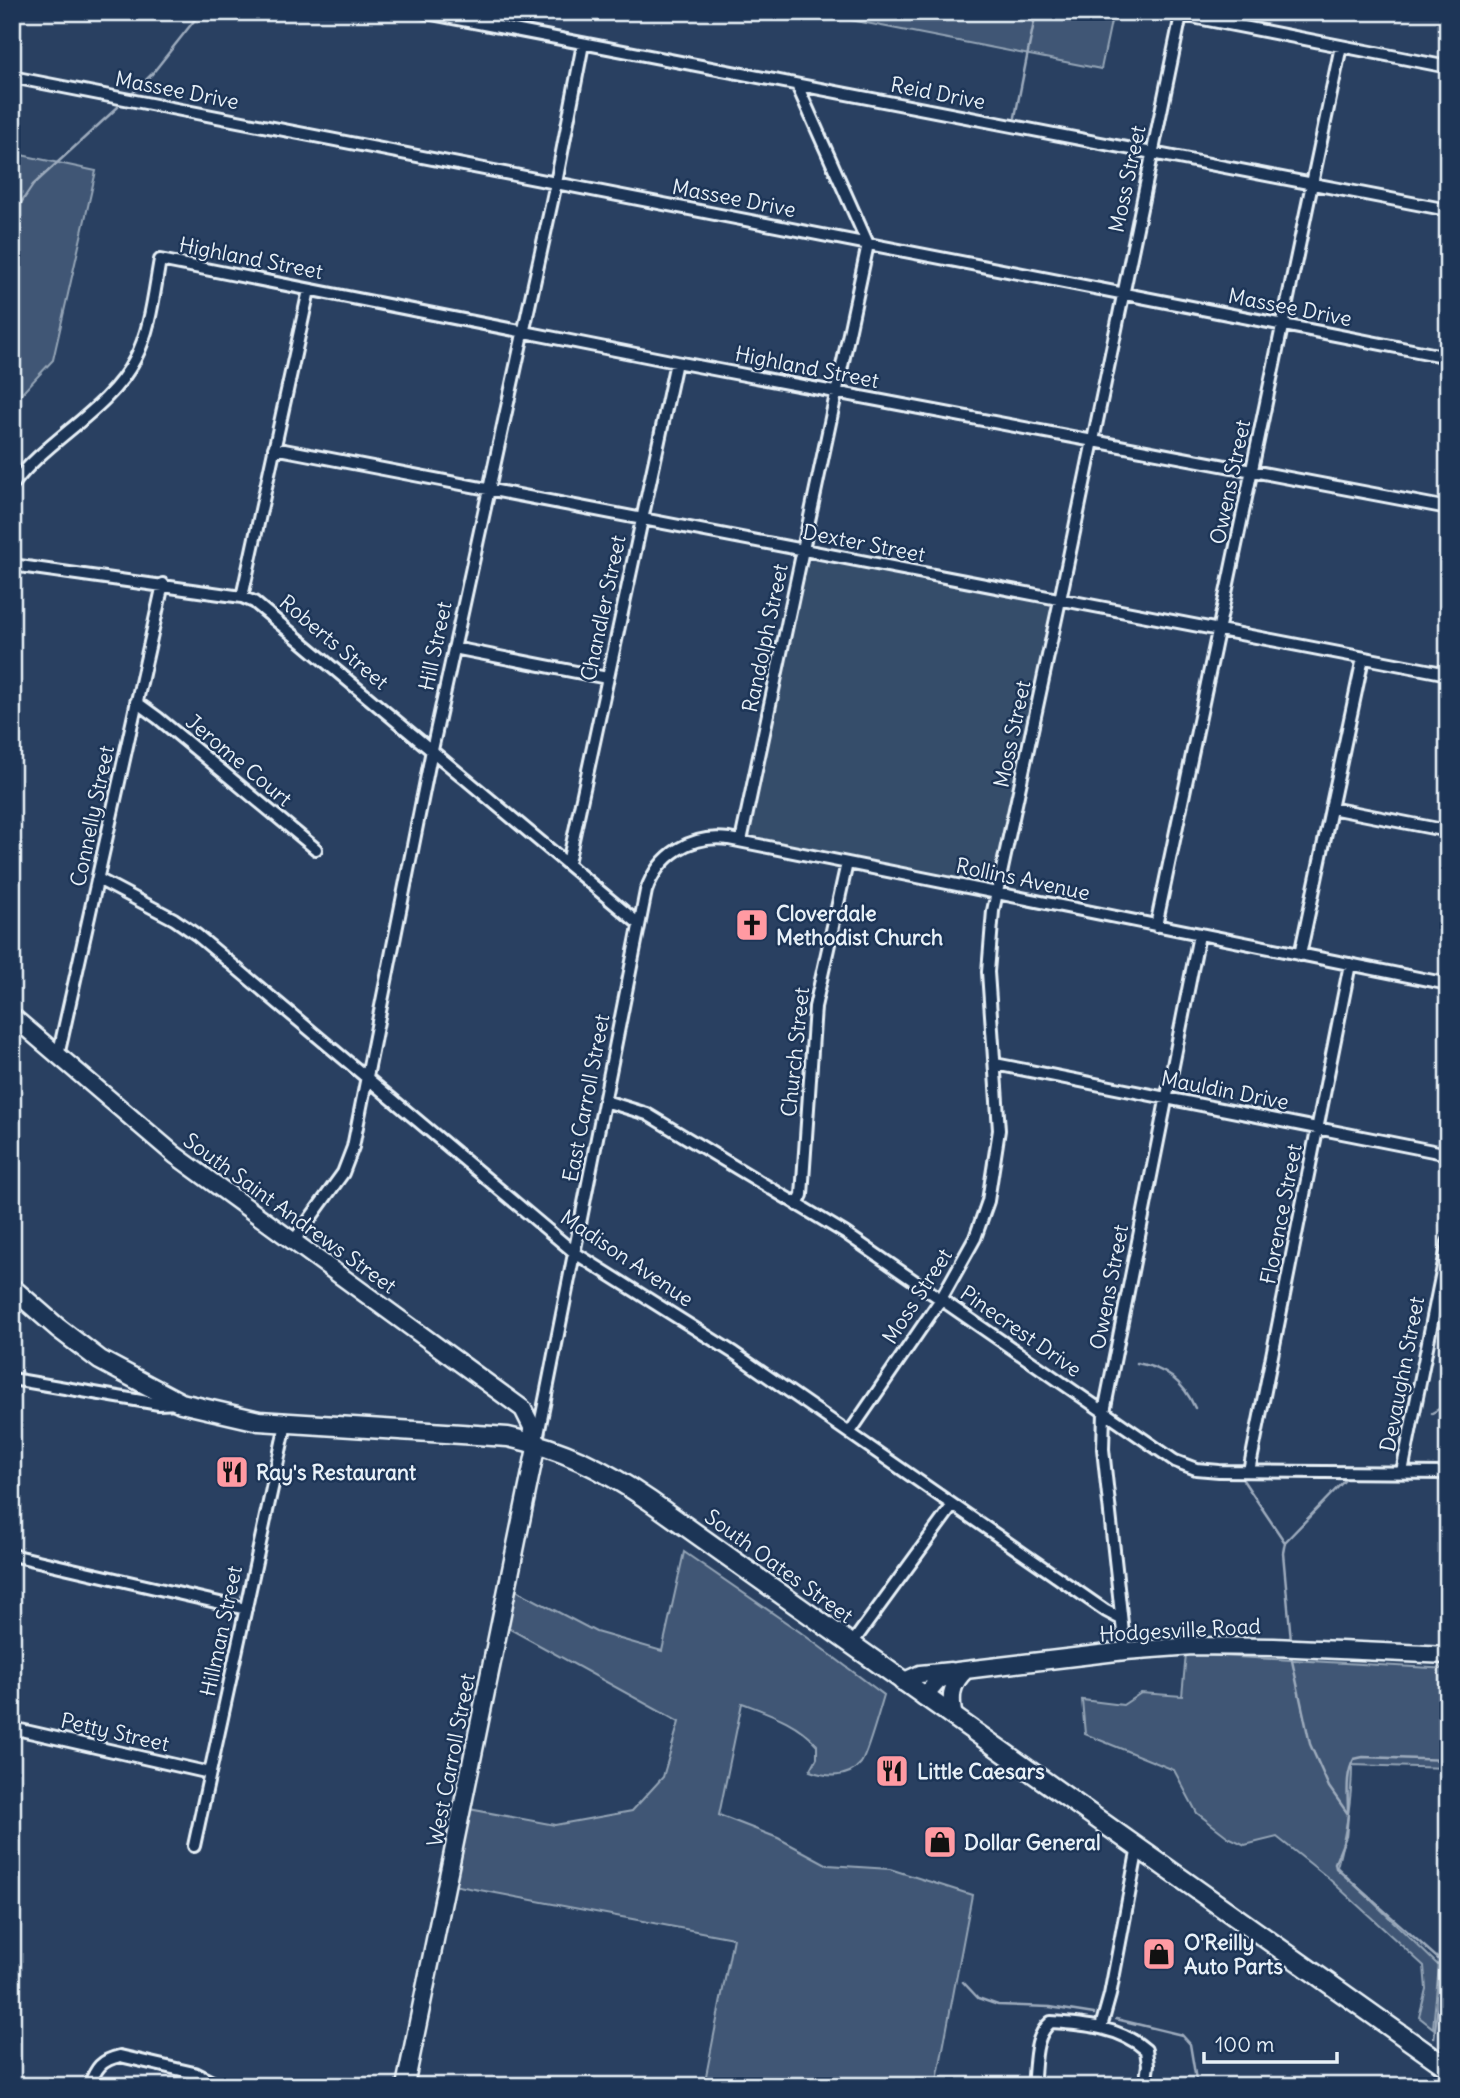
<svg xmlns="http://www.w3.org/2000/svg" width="1460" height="2098" font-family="Delius,sans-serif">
  <rect width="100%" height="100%" fill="#294061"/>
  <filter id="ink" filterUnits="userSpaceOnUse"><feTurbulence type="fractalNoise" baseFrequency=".0143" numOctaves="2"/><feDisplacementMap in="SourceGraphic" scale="14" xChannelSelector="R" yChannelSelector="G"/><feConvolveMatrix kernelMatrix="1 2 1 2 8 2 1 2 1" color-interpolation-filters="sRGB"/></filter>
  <g filter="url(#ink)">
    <path fill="#364d6b" d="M814,559l231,44 5,5 -57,270 -2,3 -6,2 -231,-47 -4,-3 56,-268z"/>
    <path fill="#415774" stroke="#94a4b6" stroke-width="2" d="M810,12h303l-12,57z
      M12,153l84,18 -43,189 -41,44z
      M684,1552l116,80 84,63c-4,13 -17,60 -23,68 -13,16 -34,14 -51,8l7,-13v-13c-20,-23 -46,-31 -75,-42l-23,112 59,23 50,27 62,4 82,26 -36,191h-232l29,-148 -280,-53 16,-76 86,16 77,-14 31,-34 16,-55 -171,-94 8,-38 80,42 66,19z
      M1186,1654l262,15v99l-96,-3c0,36 -6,68 -15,102l102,99 -6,62 -14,-11 7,-28 -2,-23 -97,-89 -50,-40 -32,8 -17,-8 -31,-24 -23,-43 -89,-36 -3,-34 41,5 18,-12 41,3z"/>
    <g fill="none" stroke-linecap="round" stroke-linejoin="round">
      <path stroke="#9dabbd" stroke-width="2.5" d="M133,93l19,-19 49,-62
        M1015,117l21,-105
        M12,216l21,-31 85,-78
        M1137,1363c28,5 46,18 58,45
        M1432,1413l16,-9
        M1243,1480l41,61
        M1291,1640l-8,-87 2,-11 60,-62
        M1291,1656l19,88 19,43 19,27 -2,22 -11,27 1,5 107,95 -9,75
        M1348,1812c0,-18 -3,-37 6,-53l9,-2 85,3
        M963,1982l15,16 20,7 52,2 44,7
        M1116,2019l66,16 8,9 7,42"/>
      <defs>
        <path id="street" d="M421,12l1027,198
          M1167,12l281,55
          M12,77l1436,280
          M274,448l1174,226
          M12,486c35,-48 96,-74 123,-127 16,-30 19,-67 25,-99l516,102 772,146
          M12,565l230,32 12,5 385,322
          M242,597l67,-307
          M454,648l153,30
          M136,702l22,16 158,131
          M1331,808l117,23
          M741,841l127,-597 -71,-159
          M568,863l108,-501
          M98,879l76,40 23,16 378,318 159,100 372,258 15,8
          M1156,926l185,-880
          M1300,955l63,-297
          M58,1056l105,-472
          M995,1064l453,90
          M605,1101l42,13 198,119 330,228 21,8 23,2 229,2
          M797,1205l5,-10 13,-188 32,-144
          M293,1242l50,-69 10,-26 79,-397 124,-567 27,-139
          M12,1379l147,25 20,-1
          M850,1432l91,-133 34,-61 13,-37 11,-71 -11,-158 5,-61 67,-311 121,-585
          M537,1440l109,-549c13,-37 45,-57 83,-52l719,145
          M1249,1471l101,-507
          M1402,1472l46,-230
          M12,1555l234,54
          M851,1645l102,-140
          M1125,1651l-22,-202 1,-37 95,-477
          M12,1728l198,45
          M194,1846l92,-422
          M1101,2027l9,-32 28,-148
          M89,2086c7,-18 12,-26 31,-30l74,17 26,13
          M1033,2086c3,-23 0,-49 18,-64 32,2 70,5 95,28l2,15 -3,21"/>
        <path id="secondary" d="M12,1016l163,139 348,254 9,18 5,16 -132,643
          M902,1682l18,-8 31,-3
          M924,1697l14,-16 19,-10 168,-20 68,-5 81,1 174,8
          M954,1718c-4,-20 -4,-34 12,-48"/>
        <path id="primary" d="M12,1288l46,40 42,32 81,43 78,18 249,16c56,12 95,32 142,64l798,567"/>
      </defs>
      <use href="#street" stroke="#e8f1f8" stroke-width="16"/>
      <use href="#secondary" stroke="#e8f1f8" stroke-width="21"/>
      <use href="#primary" stroke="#e8f1f8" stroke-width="23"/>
      <use href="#street" stroke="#1d3557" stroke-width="10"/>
      <use href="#secondary" stroke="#1d3557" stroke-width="16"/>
      <use href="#primary" stroke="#1d3557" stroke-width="18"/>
    </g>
  </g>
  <defs>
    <symbol id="church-square" viewBox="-11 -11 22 22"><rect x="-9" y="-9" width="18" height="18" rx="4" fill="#ff9aa2" stroke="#1d3557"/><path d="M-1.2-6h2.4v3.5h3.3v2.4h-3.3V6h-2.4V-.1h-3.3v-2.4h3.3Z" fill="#111"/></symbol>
    <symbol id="restaurant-square" viewBox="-11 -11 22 22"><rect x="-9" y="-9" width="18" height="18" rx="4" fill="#ff9aa2" stroke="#1d3557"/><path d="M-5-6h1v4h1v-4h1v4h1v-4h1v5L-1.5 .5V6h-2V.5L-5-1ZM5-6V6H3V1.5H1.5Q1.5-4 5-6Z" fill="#111"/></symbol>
    <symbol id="shop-square" viewBox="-11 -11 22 22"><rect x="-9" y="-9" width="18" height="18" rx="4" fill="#ff9aa2" stroke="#1d3557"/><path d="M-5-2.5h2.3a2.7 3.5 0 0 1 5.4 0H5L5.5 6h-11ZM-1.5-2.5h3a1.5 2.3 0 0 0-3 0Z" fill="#111"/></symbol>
  </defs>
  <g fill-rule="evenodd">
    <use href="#church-square" x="733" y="906" width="38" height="38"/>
    <use href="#restaurant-square" x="213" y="1453" width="38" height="38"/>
    <use href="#restaurant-square" x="873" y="1752" width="38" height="38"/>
    <use href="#shop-square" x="921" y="1823" width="38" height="38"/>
    <use href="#shop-square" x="1140" y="1935" width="38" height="38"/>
  </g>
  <g text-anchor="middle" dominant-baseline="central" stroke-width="5" stroke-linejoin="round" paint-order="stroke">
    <g font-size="21" fill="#e8f1f8" stroke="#1d3557">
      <text transform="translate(177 90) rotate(11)">Massee Drive</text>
      <text transform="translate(938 93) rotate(11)">Reid Drive</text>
      <text transform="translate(1127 179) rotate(-78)">Moss Street</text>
      <text transform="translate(734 198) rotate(11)">Massee Drive</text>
      <text transform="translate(251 258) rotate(11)">Highland Street</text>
      <text transform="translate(1290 307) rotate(11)">Massee Drive</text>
      <text transform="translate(807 367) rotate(11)">Highland Street</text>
      <text transform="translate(1230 482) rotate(-78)">Owens Street</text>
      <text transform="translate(864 543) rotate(11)">Dexter Street</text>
      <text transform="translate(603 608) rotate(-78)">Chandler Street</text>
      <text transform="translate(765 638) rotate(-78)">Randolph Street</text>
      <text transform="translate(334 642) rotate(40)">Roberts Street</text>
      <text transform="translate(435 646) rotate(-78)">Hill Street</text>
      <text transform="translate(1012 734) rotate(-78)">Moss Street</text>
      <text transform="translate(239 760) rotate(40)">Jerome Court</text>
      <text transform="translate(92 816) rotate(-78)">Connelly Street</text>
      <text transform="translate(1023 879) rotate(12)">Rollins Avenue</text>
      <text transform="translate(795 1052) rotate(-84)">Church Street</text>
      <text transform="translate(1225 1090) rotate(11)">Mauldin Drive</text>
      <text transform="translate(586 1098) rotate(-79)">East Carroll Street</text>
      <text transform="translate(290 1213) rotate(36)">South Saint Andrews Street</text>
      <text transform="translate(1281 1214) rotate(-79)">Florence Street</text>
      <text transform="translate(627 1258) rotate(34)">Madison Avenue</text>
      <text transform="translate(1109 1287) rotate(-79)">Owens Street</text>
      <text transform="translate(917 1296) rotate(-57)">Moss Street</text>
      <text transform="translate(1021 1331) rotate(35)">Pinecrest Drive</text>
      <text transform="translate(1402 1374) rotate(-79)">Devaughn Street</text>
      <text transform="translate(779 1566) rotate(36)">South Oates Street</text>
      <text transform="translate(1180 1630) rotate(-3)">Hodgesville Road</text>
      <text transform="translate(221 1631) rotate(-78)">Hillman Street</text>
      <text transform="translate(115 1732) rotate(13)">Petty Street</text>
      <text transform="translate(451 1760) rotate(-79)">West Carroll Street</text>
    </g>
    <g font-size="21" font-weight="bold" fill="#e8f1f8" stroke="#1d3557" text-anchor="start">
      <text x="776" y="913">Cloverdale<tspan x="776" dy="24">Methodist Church</tspan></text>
      <text x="256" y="1472">Ray's Restaurant</text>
      <text x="917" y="1771">Little Caesars</text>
      <text x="964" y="1842">Dollar General</text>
      <text x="1184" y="1942">O'Reilly<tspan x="1184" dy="24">Auto Parts</tspan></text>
    </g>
  </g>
  <rect width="1460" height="2098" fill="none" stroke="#1d3557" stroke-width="42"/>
  <rect x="21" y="21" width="1418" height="2056" fill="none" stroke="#e8f1f8" stroke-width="2.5" filter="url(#ink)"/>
  <path d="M1204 2052v10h133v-10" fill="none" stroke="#e8f1f8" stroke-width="3.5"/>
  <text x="1215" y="2052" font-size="21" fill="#e8f1f8" stroke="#1d3557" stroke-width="5" paint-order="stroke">100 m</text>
</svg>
